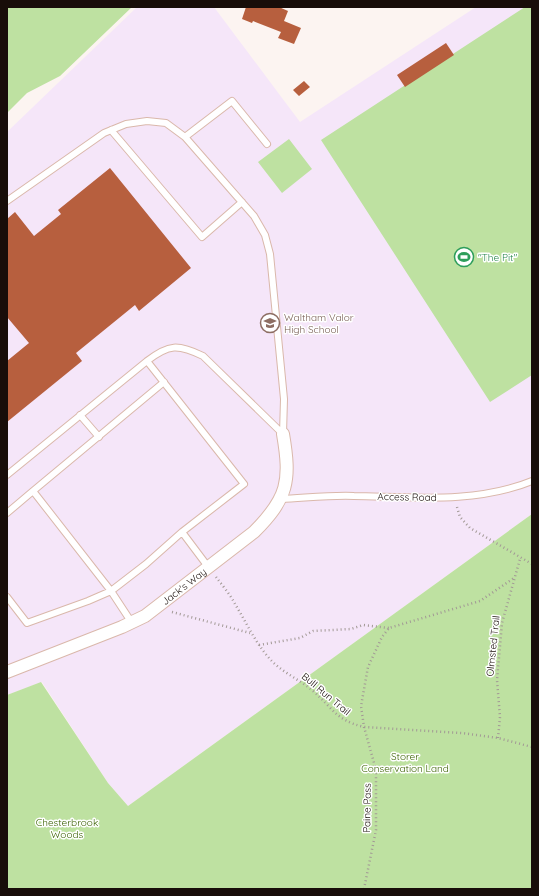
<svg xmlns="http://www.w3.org/2000/svg" width="539" height="896" font-family="Quicksand,sans-serif">
  <rect width="100%" height="100%" fill="#fcf4f1"/>
  <path fill="#f5e6f9" d="M137,7h77l86,115 176,-115h56v507l-404,292 -20,-23 -66,-101 -35,13v-563z"/>
  <path fill="#bee1a1" d="M7,7h125l-72,69 -33,17 -20,20z
    M525,7h7v368l-42,27 -169,-262z
    M289,139l23,30 -30,24 -24,-31z
    M532,514v375h-525v-194l34,-13 67,101 20,23z"/>
  <path fill="#b75f3e" d="M246,7h33l9,4 -4,10 17,7 -7,16 -16,-6 3,-6 -28,-11 -1,2 -10,-4z
    M446,43l8,12 -49,32 -8,-12z
    M304,81l6,6 -11,9 -6,-6z
    M110,168l81,100 -52,43 -4,-6 -59,48 6,8 -75,61v-61l22,-18 -22,-26v-98l8,-7 19,24 27,-22 -3,-4z"/>
  <g fill="none" stroke-linecap="round" stroke-linejoin="round">
    <defs>
      <path id="service" d="M111,130l91,107 40,-35
        M185,137l47,-36 35,43
        M7,201l97,-68 22,-9 21,-3 19,2 19,14 69,79 11,19 5,19 14,145 -1,35
        M80,415l19,22
        M7,475l140,-114c22,-17 31,-17 56,-5l80,78
        M33,491l131,-109
        M281,499c24,-1 49,-4 73,-3 58,1 122,8 178,-15
        M7,513l26,-22 78,100 21,32
        M182,532l27,36
        M7,597l20,26 61,-22 23,-10 35,-27 36,-32 62,-48 -97,-123"/>
      <g id="minor">
        <path id="s1" d="M7,672l115,-45 23,-11 109,-84c34,-34 37,-51 29,-98"/>
      </g>
    </defs>
    <use href="#service" stroke="#dab8ab" stroke-width="8"/>
    <use href="#minor" stroke="#dab8ab" stroke-width="14"/>
    <path stroke="#a29995" stroke-width="2.5" stroke-dasharray="1 3" stroke-linecap="butt" d="M457,507l3,10 10,11 62,36
      M216,577c6,8 14,17 19,27 11,18 20,38 34,54 12,14 30,21 44,33 20,17 22,29 51,36l98,6 36,5 34,9
      M172,612l78,21
      M259,645l41,-7 13,-7 38,-2 12,-4 26,3
      M498,738l2,-21 -3,-37 5,-57 18,-64
      M364,889l12,-59v-60l-12,-43 -3,-21 7,-39 14,-30 7,-9 91,-27 34,-23"/>
    <use href="#service" stroke="#fff" stroke-width="6"/>
    <use href="#minor" stroke="#fff" stroke-width="12"/>
  </g>
  <defs>
    <symbol id="stadium-ring" viewBox="-11 -11 22 22"><circle r="9.5" fill="#fff" stroke="#2e9e5b" stroke-width="1.5"/><path d="M0-5a6.5 5 0 1 0 0 10a6.5 5 0 1 0 0-10ZM-3.5-1.8h7v3.6h-7Z" fill="#2e9e5b"/></symbol>
    <symbol id="school-ring" viewBox="-11 -11 22 22"><circle r="9.5" fill="#fff" stroke="#8d6e63" stroke-width="1.5"/><path d="M0-5L7-2L0 1L-7-2ZM-4 1L0 2.5L4 1V4Q0 6-4 4Z" fill="#8d6e63"/></symbol>
  </defs>
  <g fill-rule="evenodd">
    <use href="#stadium-ring" x="453" y="246" width="22" height="22"/>
    <use href="#school-ring" x="259" y="312" width="22" height="22"/>
  </g>
  <g text-anchor="middle" dominant-baseline="central" stroke-width="3" stroke-linejoin="round" paint-order="stroke">
    <g font-size="10" fill="#27864d" stroke="#fff" text-anchor="start">
      <text x="478" y="257">"The Pit"</text>
    </g>
    <g font-size="10" fill="#785e54" stroke="#fff" text-anchor="start">
      <text x="284" y="317">Waltham Valor<tspan x="284" dy="12">High School</tspan></text>
    </g>
    <g font-size="10" fill="#180d09" stroke="#fff">
      <text transform="translate(407 497) rotate(1)">Access Road</text>
      <text stroke="none"><textPath href="#s1" startOffset="198">Jack's Way</textPath></text>
      <text transform="translate(493 646) rotate(-84)">Olmsted Trail</text>
      <text transform="translate(326 694) rotate(40)">Bull Run Trail</text>
      <text transform="translate(367 808) rotate(-89)">Paine Pass</text>
    </g>
    <g font-size="10" fill="#3a6100" stroke="#fff">
      <text x="405" y="756">Storer<tspan x="405" dy="12">Conservation Land</tspan></text>
      <text x="67" y="822">Chesterbrook<tspan x="67" dy="12">Woods</tspan></text>
    </g>
  </g>
  <rect width="539" height="896" fill="none" stroke="#180d09" stroke-width="16"/>
</svg>
